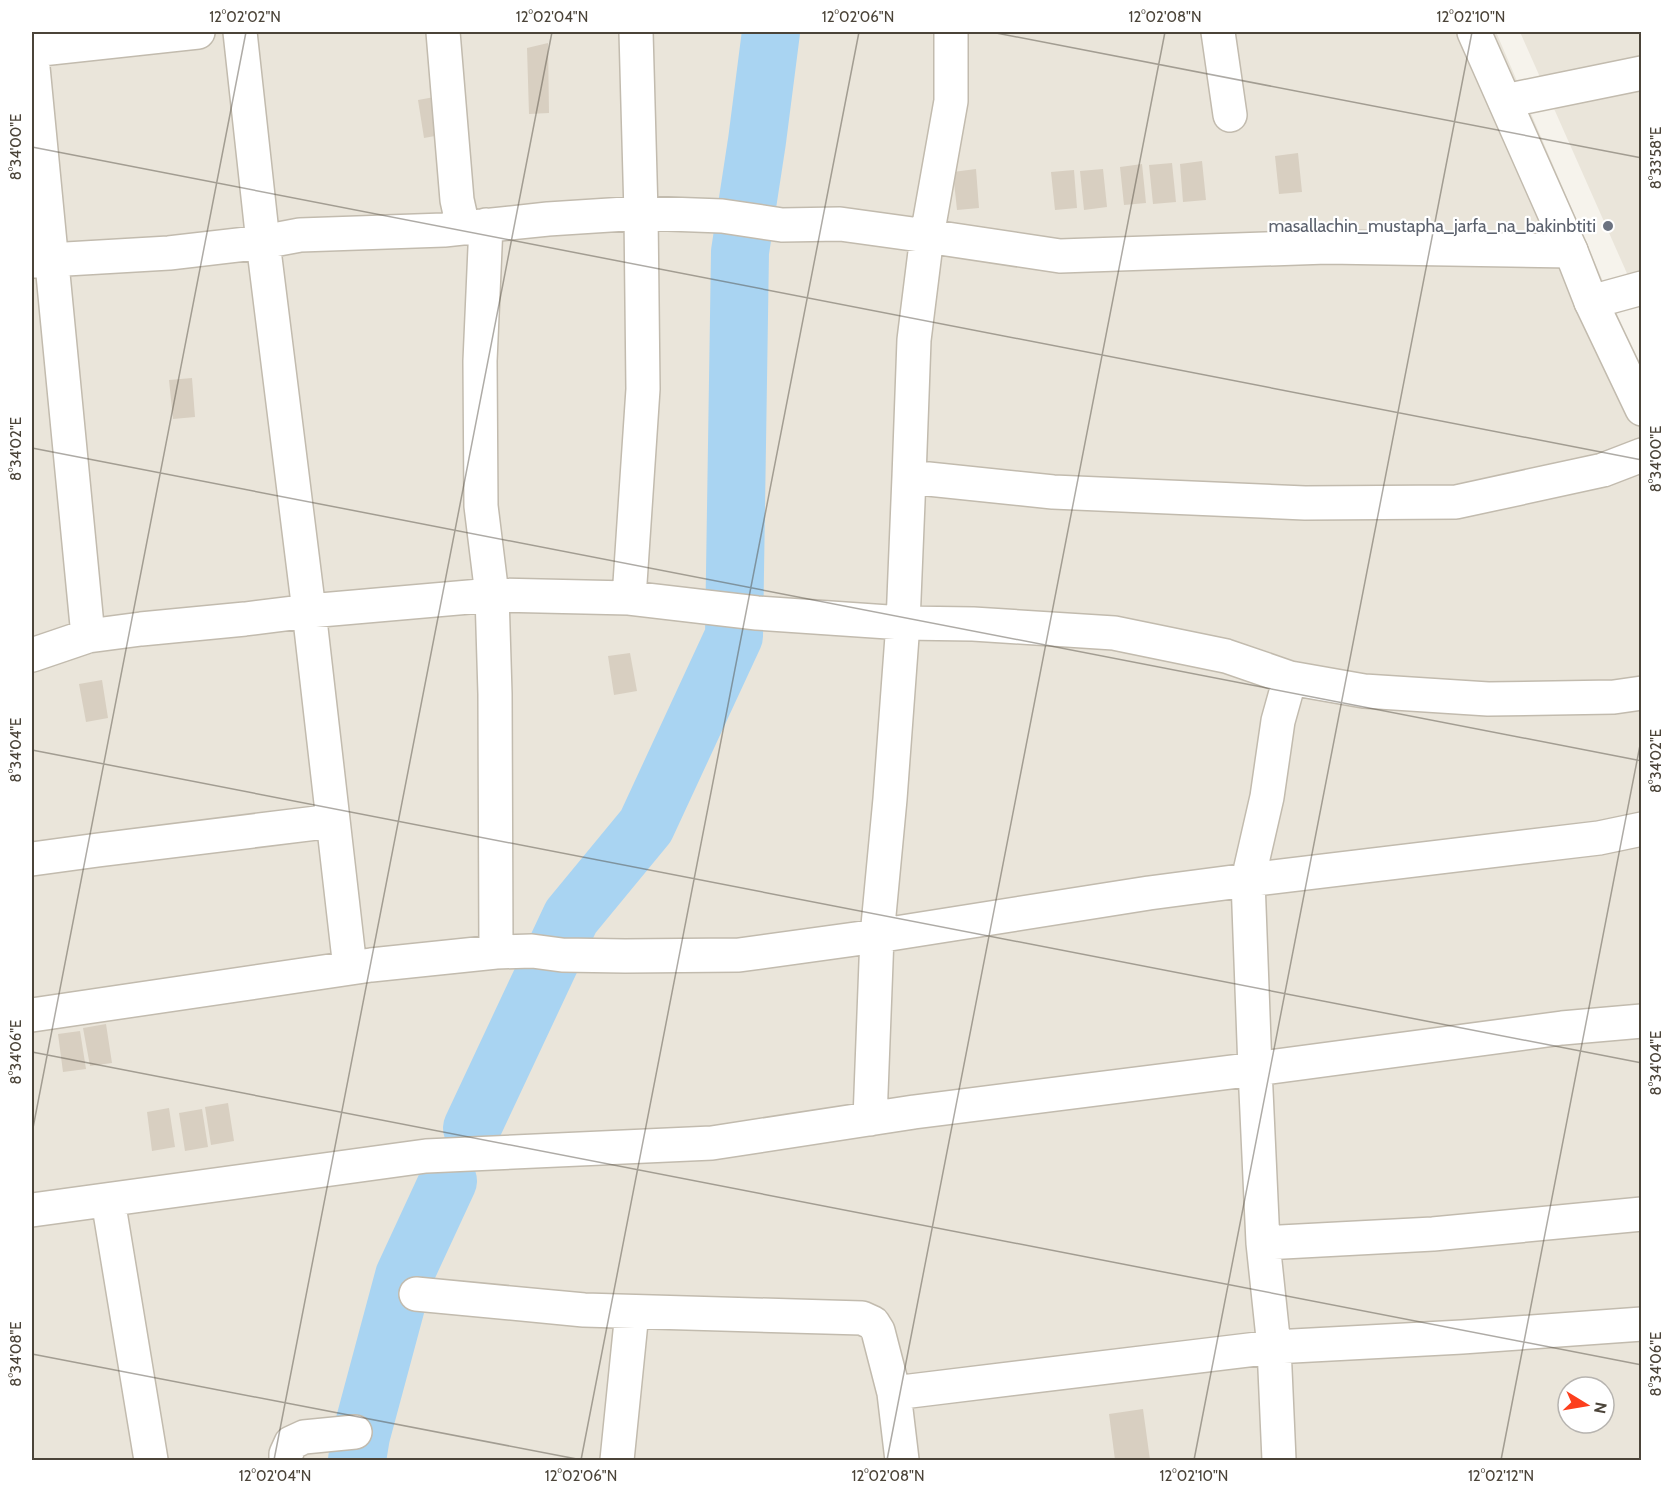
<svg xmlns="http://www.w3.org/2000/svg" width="1673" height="1492" font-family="Cabin,sans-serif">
  <rect width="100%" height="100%" fill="#f6f3ec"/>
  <path fill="#eae5da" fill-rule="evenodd" d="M32,32h1464l145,338v1090h-1609zM1568,1387h36v36h-36z
    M1520,32h121v273z"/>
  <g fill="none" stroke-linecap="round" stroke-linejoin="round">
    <path stroke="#a9d4f2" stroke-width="58" d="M472,1128l99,-211 75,-91 88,-190 6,-384 17,-111 14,-109
      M357,1460l4,-24 43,-160 44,-95"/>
  </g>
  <path fill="#d8cfc1" d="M548,43l1,70 -20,1 -2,-66z
    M440,96l6,38 -22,4 -6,-38z
    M1298,153l4,39 -23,2 -4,-38z
    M1202,161l4,39 -23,2 -3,-38z
    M1172,163l4,39 -23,2 -4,-39z
    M1142,164l4,39 -22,2 -4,-38z
    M976,169l3,39 -22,2 -4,-38z
    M1103,169l4,38 -23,3 -4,-39z
    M1074,170l3,38 -22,2 -4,-38z
    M192,378l3,39 -22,2 -4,-39z
    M630,653l7,38 -23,4 -6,-39z
    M102,680l6,38 -22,4 -7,-38z
    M106,1024l6,39 -22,3 -7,-38z
    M80,1031l6,38 -23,3 -5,-38z
    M228,1103l6,38 -23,4 -6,-38z
    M169,1108l6,39 -23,4 -5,-39z
    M202,1109l6,38 -23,4 -6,-38z
    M1143,1409l7,51h-35l-6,-46z"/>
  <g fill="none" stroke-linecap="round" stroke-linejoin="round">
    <defs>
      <path id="minor" d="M240,32l23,210 46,369 41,357
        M443,32l14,168 6,27
        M1218,32l12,83
        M32,50l166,-18
        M32,57l56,579
        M1505,101l137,-28
        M486,225l-6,136 1,145 11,89 3,99 1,258
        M32,261l137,-8 94,-11 37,-7 144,-5 104,-11 93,-6 81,3 60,9 58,-1 87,12 24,-135v-69
        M1591,302l51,-14
        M1642,455l-39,15 -147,32 -151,1 -252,-11 -144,-15 -6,146 -13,176 -13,137 272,-43 99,-13 351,-42 43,-9
        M909,477l5,-137 13,-104 133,20 267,-9 244,4
        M629,598l14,-209 -2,-176 -5,-181
        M32,655l56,-19 53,-7 104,-10 64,-8 183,-16 137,3 128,15 146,10 70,1 141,9 112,23 64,22 74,13 124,8 126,-2 28,-4
        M32,859l66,-9 235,-29
        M32,1015l339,-50 125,-13 36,-1 30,4 63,1 114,-1 138,-19 -7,183
        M108,1200l43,260
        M32,1210l394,-54 286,-13 202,-31 341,-43 307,-41 80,-7
        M1263,1243l170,-9 209,-20
        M416,1294l168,16 278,8 11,5 5,8 16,62 8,67
        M894,1393l380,-46 188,-10 180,-13
        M286,1460v-6l5,-11 13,-6 51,-5
        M617,1460l15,-148
        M1279,1460l-5,-113 -11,-104 -8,-174 -7,-189 19,-83 11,-76 12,-43"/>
      <path id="tertiary" d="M1474,32l97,219 20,51 51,107"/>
    </defs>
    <use href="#minor" stroke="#c2bbae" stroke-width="36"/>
    <use href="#tertiary" stroke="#c2bbae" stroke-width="36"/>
    <use href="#minor" stroke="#fff" stroke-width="33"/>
    <use href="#tertiary" stroke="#fff" stroke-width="33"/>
  </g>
  <path fill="none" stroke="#4b4439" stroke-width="1.5" stroke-opacity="0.45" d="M991,32l651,126M32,147l1610,313M32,448l1610,313M32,750l1610,313M32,1052l1610,313M32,1133l214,-1101M32,1354l550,106M274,1460l278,-1428M581,1460l278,-1428M887,1460l278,-1428M1194,1460l278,-1428M1501,1460l141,-725"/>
  <circle fill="#6b7280" stroke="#fff" stroke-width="2" cx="1608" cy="226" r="6"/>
  <g text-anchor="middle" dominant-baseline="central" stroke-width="4.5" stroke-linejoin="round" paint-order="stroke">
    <g font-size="18" fill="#5b616d" stroke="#fff" text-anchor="end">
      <text x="1596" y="226">masallachin_mustapha_jarfa_na_bakinbtiti</text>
    </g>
  </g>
  <rect width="1673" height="1492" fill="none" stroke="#ffffff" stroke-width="66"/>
  <g transform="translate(1586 1405) rotate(101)"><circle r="28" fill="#ffffff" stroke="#b7b4b0" stroke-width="1.5"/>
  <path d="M0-4.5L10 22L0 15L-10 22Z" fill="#fc3f1d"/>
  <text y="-9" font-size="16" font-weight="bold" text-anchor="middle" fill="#4b4439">N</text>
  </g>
  <rect x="33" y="33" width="1607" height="1426" fill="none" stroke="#4b4439" stroke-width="2"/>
  <g font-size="15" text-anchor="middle" fill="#4b4439">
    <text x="245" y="22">12°02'02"N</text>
    <text x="552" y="22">12°02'04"N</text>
    <text x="858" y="22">12°02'06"N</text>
    <text x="1165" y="22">12°02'08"N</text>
    <text x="1471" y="22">12°02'10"N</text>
    <text transform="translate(16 147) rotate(-90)" y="5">8°34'00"E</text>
    <text transform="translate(1656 158) rotate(-90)" y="5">8°33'58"E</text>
    <text transform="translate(16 449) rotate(-90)" y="5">8°34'02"E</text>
    <text transform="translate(1656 459) rotate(-90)" y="5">8°34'00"E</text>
    <text transform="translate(16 750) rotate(-90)" y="5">8°34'04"E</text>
    <text transform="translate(1656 761) rotate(-90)" y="5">8°34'02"E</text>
    <text transform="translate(16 1052) rotate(-90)" y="5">8°34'06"E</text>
    <text transform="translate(1656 1063) rotate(-90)" y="5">8°34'04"E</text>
    <text transform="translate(16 1354) rotate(-90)" y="5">8°34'08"E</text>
    <text transform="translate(1656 1364) rotate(-90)" y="5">8°34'06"E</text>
    <text x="275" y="1481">12°02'04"N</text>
    <text x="581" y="1481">12°02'06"N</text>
    <text x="888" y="1481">12°02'08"N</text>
    <text x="1194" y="1481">12°02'10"N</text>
    <text x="1501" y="1481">12°02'12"N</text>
  </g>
</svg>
